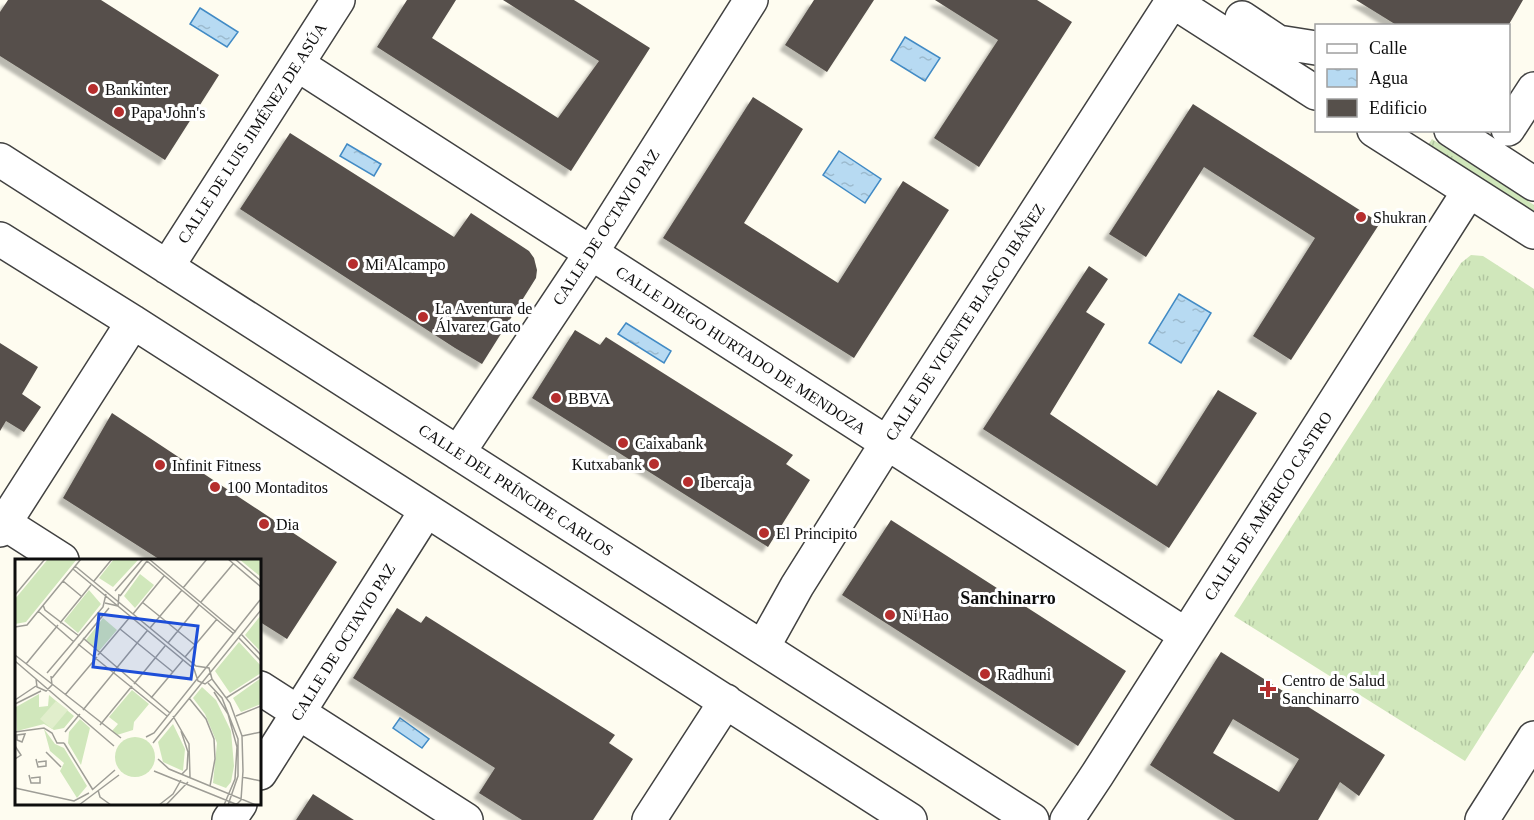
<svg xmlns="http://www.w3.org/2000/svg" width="1534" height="820" font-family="'Times New Roman',serif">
  <defs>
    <pattern id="grass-tufts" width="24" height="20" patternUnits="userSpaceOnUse" patternTransform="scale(1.5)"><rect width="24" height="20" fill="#d0e7bb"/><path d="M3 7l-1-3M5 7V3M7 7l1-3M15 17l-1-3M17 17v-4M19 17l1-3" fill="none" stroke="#b1c5a0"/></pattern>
    <pattern id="water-ripples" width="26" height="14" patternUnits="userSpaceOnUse" patternTransform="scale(1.5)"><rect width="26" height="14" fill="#b7daf2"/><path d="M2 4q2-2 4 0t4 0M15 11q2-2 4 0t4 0" fill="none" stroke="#9cbace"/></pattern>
    <filter id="shadow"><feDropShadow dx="-5.5" dy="5.5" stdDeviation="1.5" flood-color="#0004"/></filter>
  </defs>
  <rect width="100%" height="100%" fill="#fefcf0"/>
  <path fill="url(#grass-tufts)" d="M1432,139l102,66v15l-109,-70z
    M1471,255l12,1 51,33v363l-69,109 -231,-145 227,-353z"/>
  <path fill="url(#water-ripples)" stroke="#428bc5" stroke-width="1.5" d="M200,8l38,24 -11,15 -37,-23z
    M905,37l35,21 -15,23 -34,-21z
    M347,144l34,20 -7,12 -34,-20z
    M839,151l42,28 -16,24 -42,-28z
    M1179,294l32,19 -30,50 -32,-20z
    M626,323l45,28 -7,12 -46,-29z
    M400,718l29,21 -7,9 -29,-20z"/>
  <path fill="#56504b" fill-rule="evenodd" filter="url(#shadow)" d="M8,0h93l118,75 -54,85 -165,-104v-44z
    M407,0h49l-24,38 126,80 41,-57 -96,-61h71l76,48 -79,123 -194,-124z
    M814,0h60l-47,72 -42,-27z
    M935,0h102l35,22 -93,145 -45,-29 64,-98z
    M1356,0h167l-15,26h-110z
    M753,97l50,32 -59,94 94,60 65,-102 46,29 -95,148 -191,-120z
    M1193,104l187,119 -89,137 -38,-24 62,-98 -111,-71 -58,90 -37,-23z
    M290,133l164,104 17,-24 58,38 5,7 3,12 -1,8 -54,86 -27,-16 -215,-139z
    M1089,266l19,13 -22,33 19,12 -55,90 107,72 61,-96 39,23 -88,135 -186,-119z
    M575,330l25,15 6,-8 187,118 -7,9 24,16 -42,67 -236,-149z
    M0,343l38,24 -16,27 19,13 -17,25 -18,-11 -6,10z
    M112,413l225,149 -50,77 -27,-17v-61h-98l-99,-63z
    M891,520l235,151 -48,75 -236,-151z
    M397,608l24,15 5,-7 189,119 -6,8 24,16 -40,61h-71l-43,-27 16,-25 -142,-90z
    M1221,652l164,103 -26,41 -19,-14 -22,38h-83l-85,-55zM1233,719l66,40 -20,33 -66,-39z
    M313,794l41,26h-58z"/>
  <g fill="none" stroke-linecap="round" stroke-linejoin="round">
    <defs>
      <path id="minor" d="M1171,0l145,93
        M1242,18l36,24 38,6
        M297,64l889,571
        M1508,129l26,-40
        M1374,130l160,102
        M1451,130l83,54
        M0,160l1032,660
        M0,239l133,83 777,498
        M167,267l171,-267
        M458,453l133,-200 160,-253
        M4,523l58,37
        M0,530l133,-208
        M763,647l34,-61 90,-143 286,-443
        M260,688l206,132
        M260,773l166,-262
        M229,820l11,-16
        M649,820l77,-119
        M1067,820l30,-45 372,-584
        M1482,820l52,-82"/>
    </defs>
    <use href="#minor" stroke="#414141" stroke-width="36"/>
    <use href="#minor" stroke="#fff" stroke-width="33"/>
  </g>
  <g fill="#b62e2e" stroke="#fff" stroke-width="2">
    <circle cx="93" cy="89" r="6"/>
    <circle cx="119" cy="112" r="6"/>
    <circle cx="1361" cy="217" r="6"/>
    <circle cx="353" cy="264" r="6"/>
    <circle cx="423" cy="317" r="6"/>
    <circle cx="556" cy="398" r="6"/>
    <circle cx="623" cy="443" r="6"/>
    <circle cx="654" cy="464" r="6"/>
    <circle cx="160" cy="465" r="6"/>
    <circle cx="688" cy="482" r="6"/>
    <circle cx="215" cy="487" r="6"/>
    <circle cx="264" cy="524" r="6"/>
    <circle cx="764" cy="533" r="6"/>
    <circle cx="890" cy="615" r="6"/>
    <circle cx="985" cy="674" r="6"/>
    <path d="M1265 680h6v6h6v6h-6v6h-6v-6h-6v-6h6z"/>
  </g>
  <g text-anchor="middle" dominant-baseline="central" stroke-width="6" stroke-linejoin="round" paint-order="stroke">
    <g font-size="16" fill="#0e0e0e" stroke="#fff" text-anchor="start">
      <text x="105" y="89">Bankinter</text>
      <text x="131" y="112">Papa John's</text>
      <text x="1373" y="217">Shukran</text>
      <text x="365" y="264">Mi Alcampo</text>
      <text x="435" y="308">La Aventura de<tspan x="435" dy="18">Álvarez Gato</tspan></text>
      <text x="568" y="398">BBVA</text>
      <text x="635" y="443">Caixabank</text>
      <text x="642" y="464" text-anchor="end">Kutxabank</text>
      <text x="172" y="465">Infinit Fitness</text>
      <text x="700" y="482">Ibercaja</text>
      <text x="227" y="487">100 Montaditos</text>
      <text x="276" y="524">Dia</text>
      <text x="776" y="533">El Principito</text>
      <text x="902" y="615">Ni Hao</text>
      <text x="997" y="674">Radhuni</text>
      <text x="1282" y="680">Centro de Salud<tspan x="1282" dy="18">Sanchinarro</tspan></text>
    </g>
    <g font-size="16" fill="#0e0e0e" stroke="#fff">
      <text transform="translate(252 133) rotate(-57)">CALLE DE LUIS JIMÉNEZ DE ASÚA</text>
      <text transform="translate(606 227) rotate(-57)">CALLE DE OCTAVIO PAZ</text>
      <text transform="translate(965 322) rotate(-57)">CALLE DE VICENTE BLASCO IBÁÑEZ</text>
      <text transform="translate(741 350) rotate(33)">CALLE DIEGO HURTADO DE MENDOZA</text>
      <text transform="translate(516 490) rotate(33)">CALLE DEL PRÍNCIPE CARLOS</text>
      <text transform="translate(1268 506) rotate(-57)">CALLE DE AMÉRICO CASTRO</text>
      <text transform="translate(343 642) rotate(-58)">CALLE DE OCTAVIO PAZ</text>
    </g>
    <g font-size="18" font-weight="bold" fill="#0e0e0e" stroke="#fff">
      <text x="1008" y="598">Sanchinarro</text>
    </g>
  </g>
  <g transform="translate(15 559)">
    <rect width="246" height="246" fill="#fefcf0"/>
    <path d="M99,0h25l-26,28 -14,-9zM125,15l14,11 -19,23 -11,-12zM74,31l12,14 -23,29 -14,-12zM88,59l14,12 -18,21 -13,-11zM246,119v26l-20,8 -8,-14zM117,131l17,14 -15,18 -1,8 -16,5 -5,-4 6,-7 -9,-7zM158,165l12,25 -2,22 -20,-9 -5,-20z" fill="#d0e7bb"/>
    <path d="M33,0h29l-51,63 -11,2v-25zM224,0h22v18zM246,56v37l-16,-17zM224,83l22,24v7l-31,20 -15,-22zM187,128l14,13 15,31 3,35 -3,16 -5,6 -13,-5 4,-40 -12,-29 -12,-16zM24,135v13l9,-1 1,-11 25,21 -10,12 -10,2 -10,-6 -27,7 -1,-24zM65,160l10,9 -9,37 -13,-22 1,-11zM29,170l11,15 9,4 23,38 -10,12 -17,-27 4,-8 -14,-12z" fill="#d0e7bb"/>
    <path d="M100 198a20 20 0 1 1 40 0a20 20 0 1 1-40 0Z" fill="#d0e7bb"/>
    <path d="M41,142l12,9 -16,19 -12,-10z" fill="#e1eecc"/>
    <path fill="none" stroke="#9e9d96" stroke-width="1.5" d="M134,0l87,73M213,0l33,28M220,0l26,22M132,2l87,73M60,7l121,100 13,2 3,11M58,10l121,100 4,12 7,3 7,-5M48,22l18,15M79,22l18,-22M168,29l24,-29M100,32l28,-32M0,36l30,-36M105,37l27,-35M127,43l53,43M186,43l32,-38M90,44l13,3 1,-12M28,46l2,5 34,26M23,52l36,31M118,55l31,-38M45,64l31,-38M0,68l12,-2 54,-66M135,69l32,-38M105,70l53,43M226,75l20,21M68,79l87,75M224,79l22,23M153,84l31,-38M63,85l89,72M0,96l106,83M83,96l32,-38M170,98l32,-38M0,102l99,85M11,105l32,-39M100,111l32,-39M32,114l56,-66 3,-13M37,119l57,-70M21,120l1,8 9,4 6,-6 -1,-9M197,120l18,24 12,33 1,35 -2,29 -5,5M193,124l14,15 16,41v37l-10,29M119,125l31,-38M199,133l14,22 9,33 -2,32 -11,26M50,136l32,-38M136,139l32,-38M174,139l17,21 8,20 1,20 -5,27M211,139l35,-22M0,141l21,-14M0,145l26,-13M68,151l32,-39M158,157l16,28 1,33M221,157l25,-10M85,166l32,-39M166,172l7,21 -1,17 -5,5M0,173l29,-4 8,5 5,10h7M50,173l15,-18M10,175l-3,8 -5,-2v-5zM227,177l19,-4M131,178l8,-4 106,-133M49,184l29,47M138,184l108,-133M0,187l6,9 -6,4M31,193l15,15M21,200l2,8 8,-1v-5l-8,1M143,200l11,10 87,36M139,212l84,34M14,216l2,8h9v-6l-9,1M227,218l19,4M0,229l59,13 15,-8M77,231l23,-20M83,231l2,7 11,8M64,246l40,-30M144,246l14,-11 8,-14M151,246l22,-23"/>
    <path fill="#1d4ed8" fill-opacity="0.15" stroke="#1d4ed8" stroke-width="3" d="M84,55l99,12 -7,53 -98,-12z"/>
    <rect width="246" height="246" fill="none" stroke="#0e0e0e" stroke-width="3"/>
  </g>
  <rect x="1315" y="24" width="195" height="108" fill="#ffffff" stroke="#9f9f9f" stroke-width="1.5"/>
  <rect x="1327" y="44" width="30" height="9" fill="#ffffff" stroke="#9f9f9f" stroke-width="1.5"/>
  <text x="1369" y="54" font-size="18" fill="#0e0e0e">Calle</text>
  <rect x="1327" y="69" width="30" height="18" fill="url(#water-ripples)" stroke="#9f9f9f" stroke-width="1.5"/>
  <text x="1369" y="84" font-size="18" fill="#0e0e0e">Agua</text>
  <rect x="1327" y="99" width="30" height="18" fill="#56504b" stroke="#9f9f9f" stroke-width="1.5"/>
  <text x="1369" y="114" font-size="18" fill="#0e0e0e">Edificio</text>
</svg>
